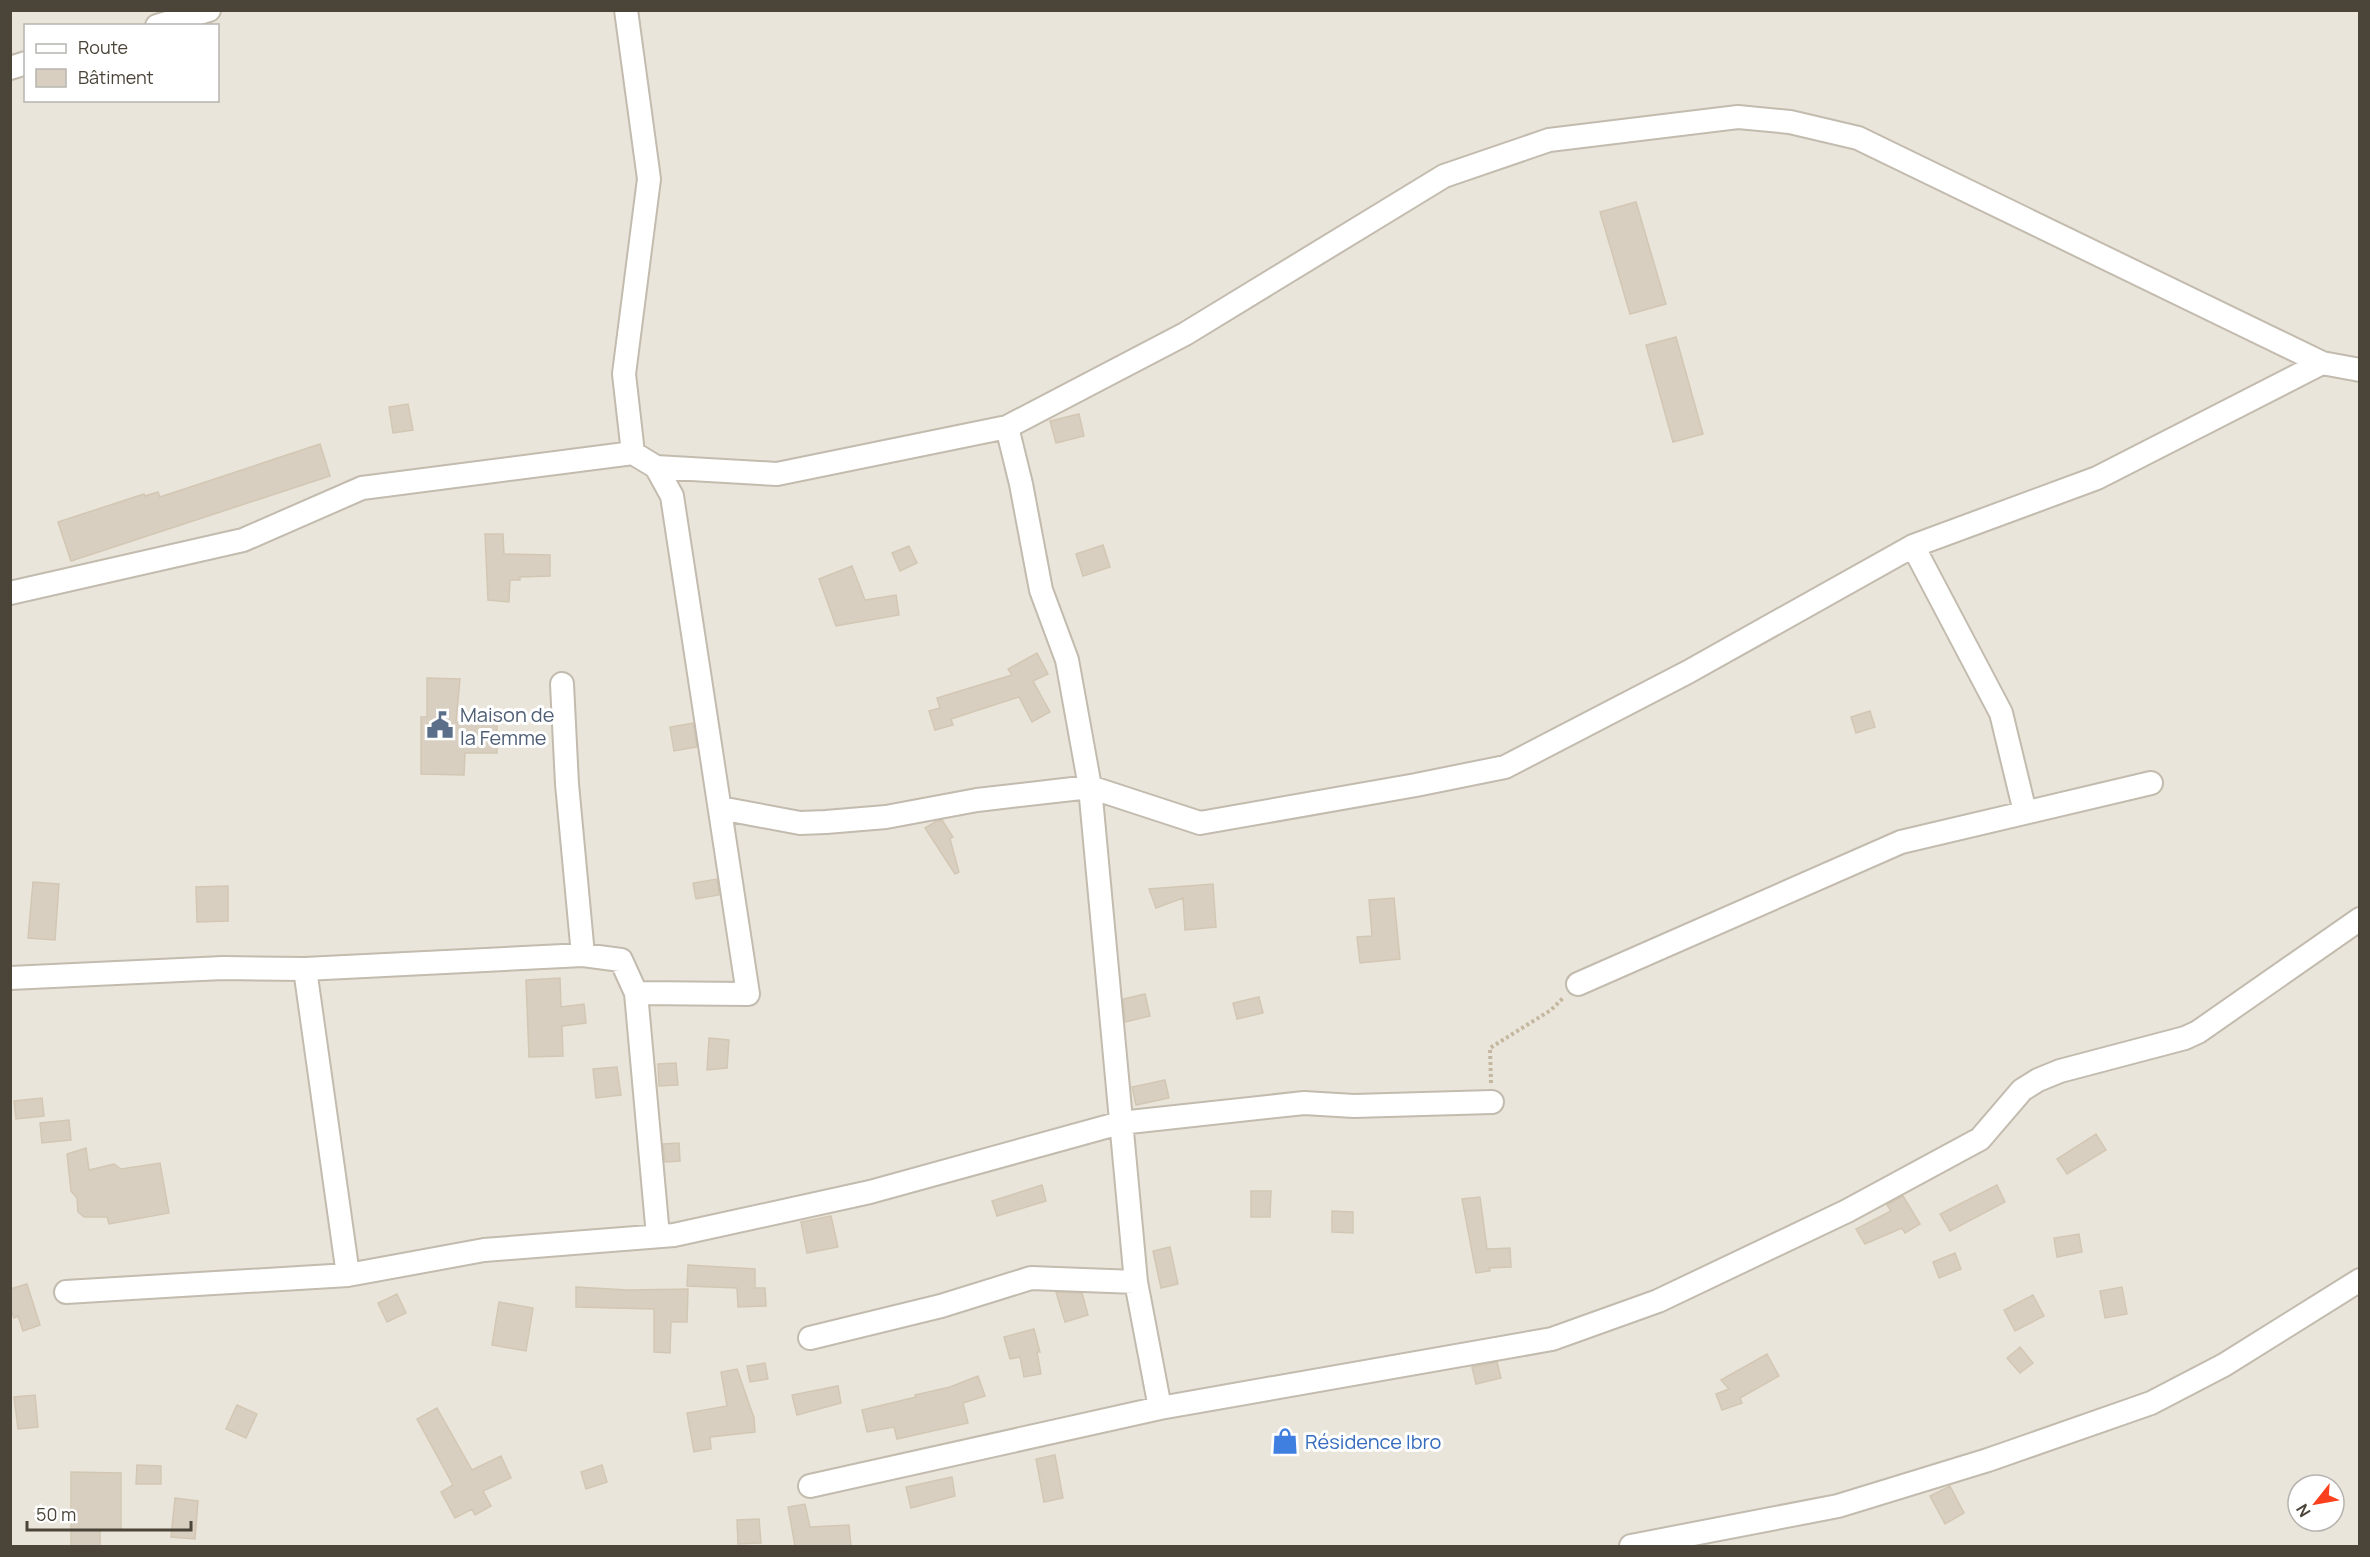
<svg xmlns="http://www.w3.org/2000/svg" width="2370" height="1557" font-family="Manrope,sans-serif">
  <rect width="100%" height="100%" fill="#f6f3ec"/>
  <path fill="#eae5da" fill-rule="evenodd" d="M11,11h2348v1535h-2348zM26,26h192v74h-192zM2298,1485h36v36h-36z"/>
  <path fill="#d8cfc1" stroke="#d3c7b4" stroke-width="1.5" d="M1636,202l30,102 -36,10 -30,-102z
    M1676,337l27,97 -30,8 -27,-97z
    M408,404l5,26 -20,3 -4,-26z
    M1079,414l5,22 -28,7 -6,-22z
    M320,444l10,32 -259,85 -13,-39 86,-28 1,2 13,-4 2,5z
    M485,534h18l1,20 46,1v21l-30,1v3h-10l-1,22 -21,-2z
    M1103,545l7,22 -27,9 -7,-22z
    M909,546l8,17 -17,8 -8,-18z
    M852,566l13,34 31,-5 3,20 -63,11 -17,-47z
    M1037,653l11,21 -15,7 17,31 -18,10 -13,-25 -68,22 2,6 -18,5 -6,-19 11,-3 -3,-10 75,-23 -4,-6z
    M427,678l33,1 -4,43 41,1v30h-32l-1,22 -43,-1v-57h6z
    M1870,711l5,16 -19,6 -5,-16z
    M693,723l4,24 -23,4 -4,-24z
    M942,820l11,17 -3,2 9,33 -4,2 -30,-46 10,-6z
    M717,879l2,16 -23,4 -3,-16z
    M33,882l26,2 -4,56 -27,-2z
    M1213,884l3,43 -31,3 -2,-32 -27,10 -7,-19z
    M228,886v35l-31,1 -1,-35z
    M1394,898l6,61 -40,4 -3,-26 15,-1 -3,-36z
    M560,978l1,29 23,-3 2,19 -24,3 1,30 -34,1 -3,-77z
    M1145,994l5,22 -25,6 -2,-23z
    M1259,997l4,16 -26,6 -4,-16z
    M709,1038l20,2 -2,28 -20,2z
    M676,1063l2,22 -19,1 -1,-22z
    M617,1067l4,28 -25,3 -3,-29z
    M1165,1080l4,18 -33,7 -4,-18z
    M42,1098l2,18 -28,3 -2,-18z
    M69,1120l2,20 -29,3 -2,-20z
    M2096,1134l10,16 -39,24 -10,-15z
    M679,1143l1,18 -15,1 -2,-18z
    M86,1148l3,22 25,-6 7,5 39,-6 9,50 -60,11 -2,-7h-23l-6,-5 -1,-14 -6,-7 -4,-37z
    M1042,1185l4,16 -49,15 -5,-15z
    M1997,1185l8,17 -55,29 -10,-17z
    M1251,1191h20l-1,26h-19z
    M1903,1196l17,28 -15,9 -3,-5 -37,16 -9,-15 35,-18 -4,-6z
    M1480,1197l7,52 23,-1 1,19 -22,1 1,3 -14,2 -14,-74z
    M1332,1211l21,1v21l-21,-1z
    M831,1216l7,31 -31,6 -6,-31z
    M2079,1234l3,18 -25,5 -3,-19z
    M1170,1247l8,37 -17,4 -8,-37z
    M1955,1253l6,16 -22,9 -6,-16z
    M688,1265l67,4v19h10l1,18 -28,1 -1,-19 -50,-2z
    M27,1284l13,41 -17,6 -5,-15 -4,2 -4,-11v-18z
    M576,1287l52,3 60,-1 -1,33h-16l-1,31 -16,-1v-43l-78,-2z
    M2122,1287l5,27 -22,4 -5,-27z
    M1056,1292l26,1 6,22 -23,7z
    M397,1294l9,19 -19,9 -9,-19z
    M2033,1295l11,21 -29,15 -11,-21z
    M499,1302l34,6 -7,43 -34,-6z
    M1034,1329l6,23h-3l4,22 -17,3 -4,-20 -10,2 -6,-22z
    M2020,1347l13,16 -13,10 -13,-15z
    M1767,1354l12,22 -39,22 2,5 -20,7 -6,-16 13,-5 -8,-9z
    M1497,1362l4,16 -25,6 -4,-17z
    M765,1363l3,16 -18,3 -3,-16z
    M737,1369l17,49 1,14 -45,5 1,12 -17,3 -7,-39 40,-7 -6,-34z
    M978,1376l7,20 -22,7 5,20 -71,16 -3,-12 -27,5 -5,-22 54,-13 -1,-2 35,-8z
    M838,1386l3,17 -44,12 -5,-20z
    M35,1395l3,32 -20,2 -4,-32z
    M237,1405l20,9 -11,24 -20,-9z
    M437,1408l35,62 29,-14 10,22 -28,13 8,15 -16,9 -3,-6 -17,9 -14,-26 12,-7 -36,-66z
    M1055,1455l8,43 -19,4 -8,-43z
    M137,1465l24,1v18h-25z
    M602,1465l5,17 -21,7 -5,-17z
    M71,1472l50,1v57h-21v16h-29z
    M952,1477l3,19 -44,12 -5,-21z
    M1950,1486l14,27 -19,11 -15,-28z
    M175,1498l23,3 -3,38 -24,-2z
    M805,1504l5,23 39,-2 2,21h-56l-7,-39z
    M759,1519l2,24 -23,1 -1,-24z"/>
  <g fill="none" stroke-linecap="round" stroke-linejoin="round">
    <defs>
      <path id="street" d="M626,10l23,169 -25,195 9,79
        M157,26l52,-16
        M10,68l16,-5
        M1007,427l14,57 20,106 26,70 23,127 46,495 24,126
        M656,467l121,7 230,-47 178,-93 259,-158 105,-36 189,-23 52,5 68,16 464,225 38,7
        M1913,546l88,167 24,99
        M10,593l233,-53 119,-52 271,-35 23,14 16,29 76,498 -112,-1
        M562,684l5,100 16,171
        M720,808l80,15 26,-1 60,-5 91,-17 113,-13 110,36 216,-38 89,-18 183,-95 225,-126 184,-68 225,-115
        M305,969l43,306
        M10,978l213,-10 82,1 278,-14 38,5 15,33 22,243
        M1578,984l323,-142 250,-59
        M66,1292l282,-17 136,-25 190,-15 196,-43 250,-69 184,-20 50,3 138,-4
        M810,1338l131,-32 90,-28 105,4
        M810,1486l350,-78 392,-69 106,-38 189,-90 133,-72 42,-49 16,-10 22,-9 125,-33 13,-6 162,-113
        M1631,1546l207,-40 150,-46 163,-57 73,-38 136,-85"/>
    </defs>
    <use href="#street" stroke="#c2bbae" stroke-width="26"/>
    <path stroke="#c4b79f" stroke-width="4" stroke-dasharray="3 3" stroke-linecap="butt" d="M1491,1083l-1,-35 61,-38 12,-12"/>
    <use href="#street" stroke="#fff" stroke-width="22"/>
  </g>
  <defs>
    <symbol id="civic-bare" viewBox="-9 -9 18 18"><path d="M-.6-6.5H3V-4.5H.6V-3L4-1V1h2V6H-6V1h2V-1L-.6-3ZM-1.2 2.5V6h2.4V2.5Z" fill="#5c6f8a" stroke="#fff" stroke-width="2.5" paint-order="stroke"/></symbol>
    <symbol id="shop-bare" viewBox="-9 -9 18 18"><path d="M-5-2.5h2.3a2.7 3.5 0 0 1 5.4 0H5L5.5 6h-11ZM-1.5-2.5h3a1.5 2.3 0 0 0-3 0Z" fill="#3f7fe0" stroke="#fff" stroke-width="2.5" paint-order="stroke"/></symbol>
  </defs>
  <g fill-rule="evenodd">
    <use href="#civic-bare" x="421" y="706" width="38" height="38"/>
    <use href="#shop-bare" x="1266" y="1422" width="38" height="38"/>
  </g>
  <g text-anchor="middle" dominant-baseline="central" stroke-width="6" stroke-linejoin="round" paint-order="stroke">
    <g font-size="20" fill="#4e5e75" stroke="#fff" text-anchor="start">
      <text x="460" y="714">Maison de<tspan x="460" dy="23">la Femme</tspan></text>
    </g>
    <g font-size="20" fill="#366cbe" stroke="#fff" text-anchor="start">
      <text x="1305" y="1441">Résidence Ibro</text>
    </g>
  </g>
  <rect width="2370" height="1557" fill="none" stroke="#4b4439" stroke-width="24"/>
  <rect x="24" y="24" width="195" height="78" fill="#ffffff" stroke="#b7b4b0" stroke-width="1.5"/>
  <rect x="36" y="44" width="30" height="9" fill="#ffffff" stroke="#b7b4b0" stroke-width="1.5"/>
  <text x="78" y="54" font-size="18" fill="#4b4439">Route</text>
  <rect x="36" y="69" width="30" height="18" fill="#d8cfc1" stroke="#b7b4b0" stroke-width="1.5"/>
  <text x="78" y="84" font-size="18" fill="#4b4439">Bâtiment</text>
  <g transform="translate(2316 1503) rotate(239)"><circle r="28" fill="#ffffff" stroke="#b7b4b0" stroke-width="1.5"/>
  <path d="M0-4.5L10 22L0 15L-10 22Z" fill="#fc3f1d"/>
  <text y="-9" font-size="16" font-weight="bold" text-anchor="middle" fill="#4b4439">N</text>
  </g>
  <path d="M27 1521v9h164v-9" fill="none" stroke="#4b4439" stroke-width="3"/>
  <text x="36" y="1521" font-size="18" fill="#4b4439" stroke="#ffffff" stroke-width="4.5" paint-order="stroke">50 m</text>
</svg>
